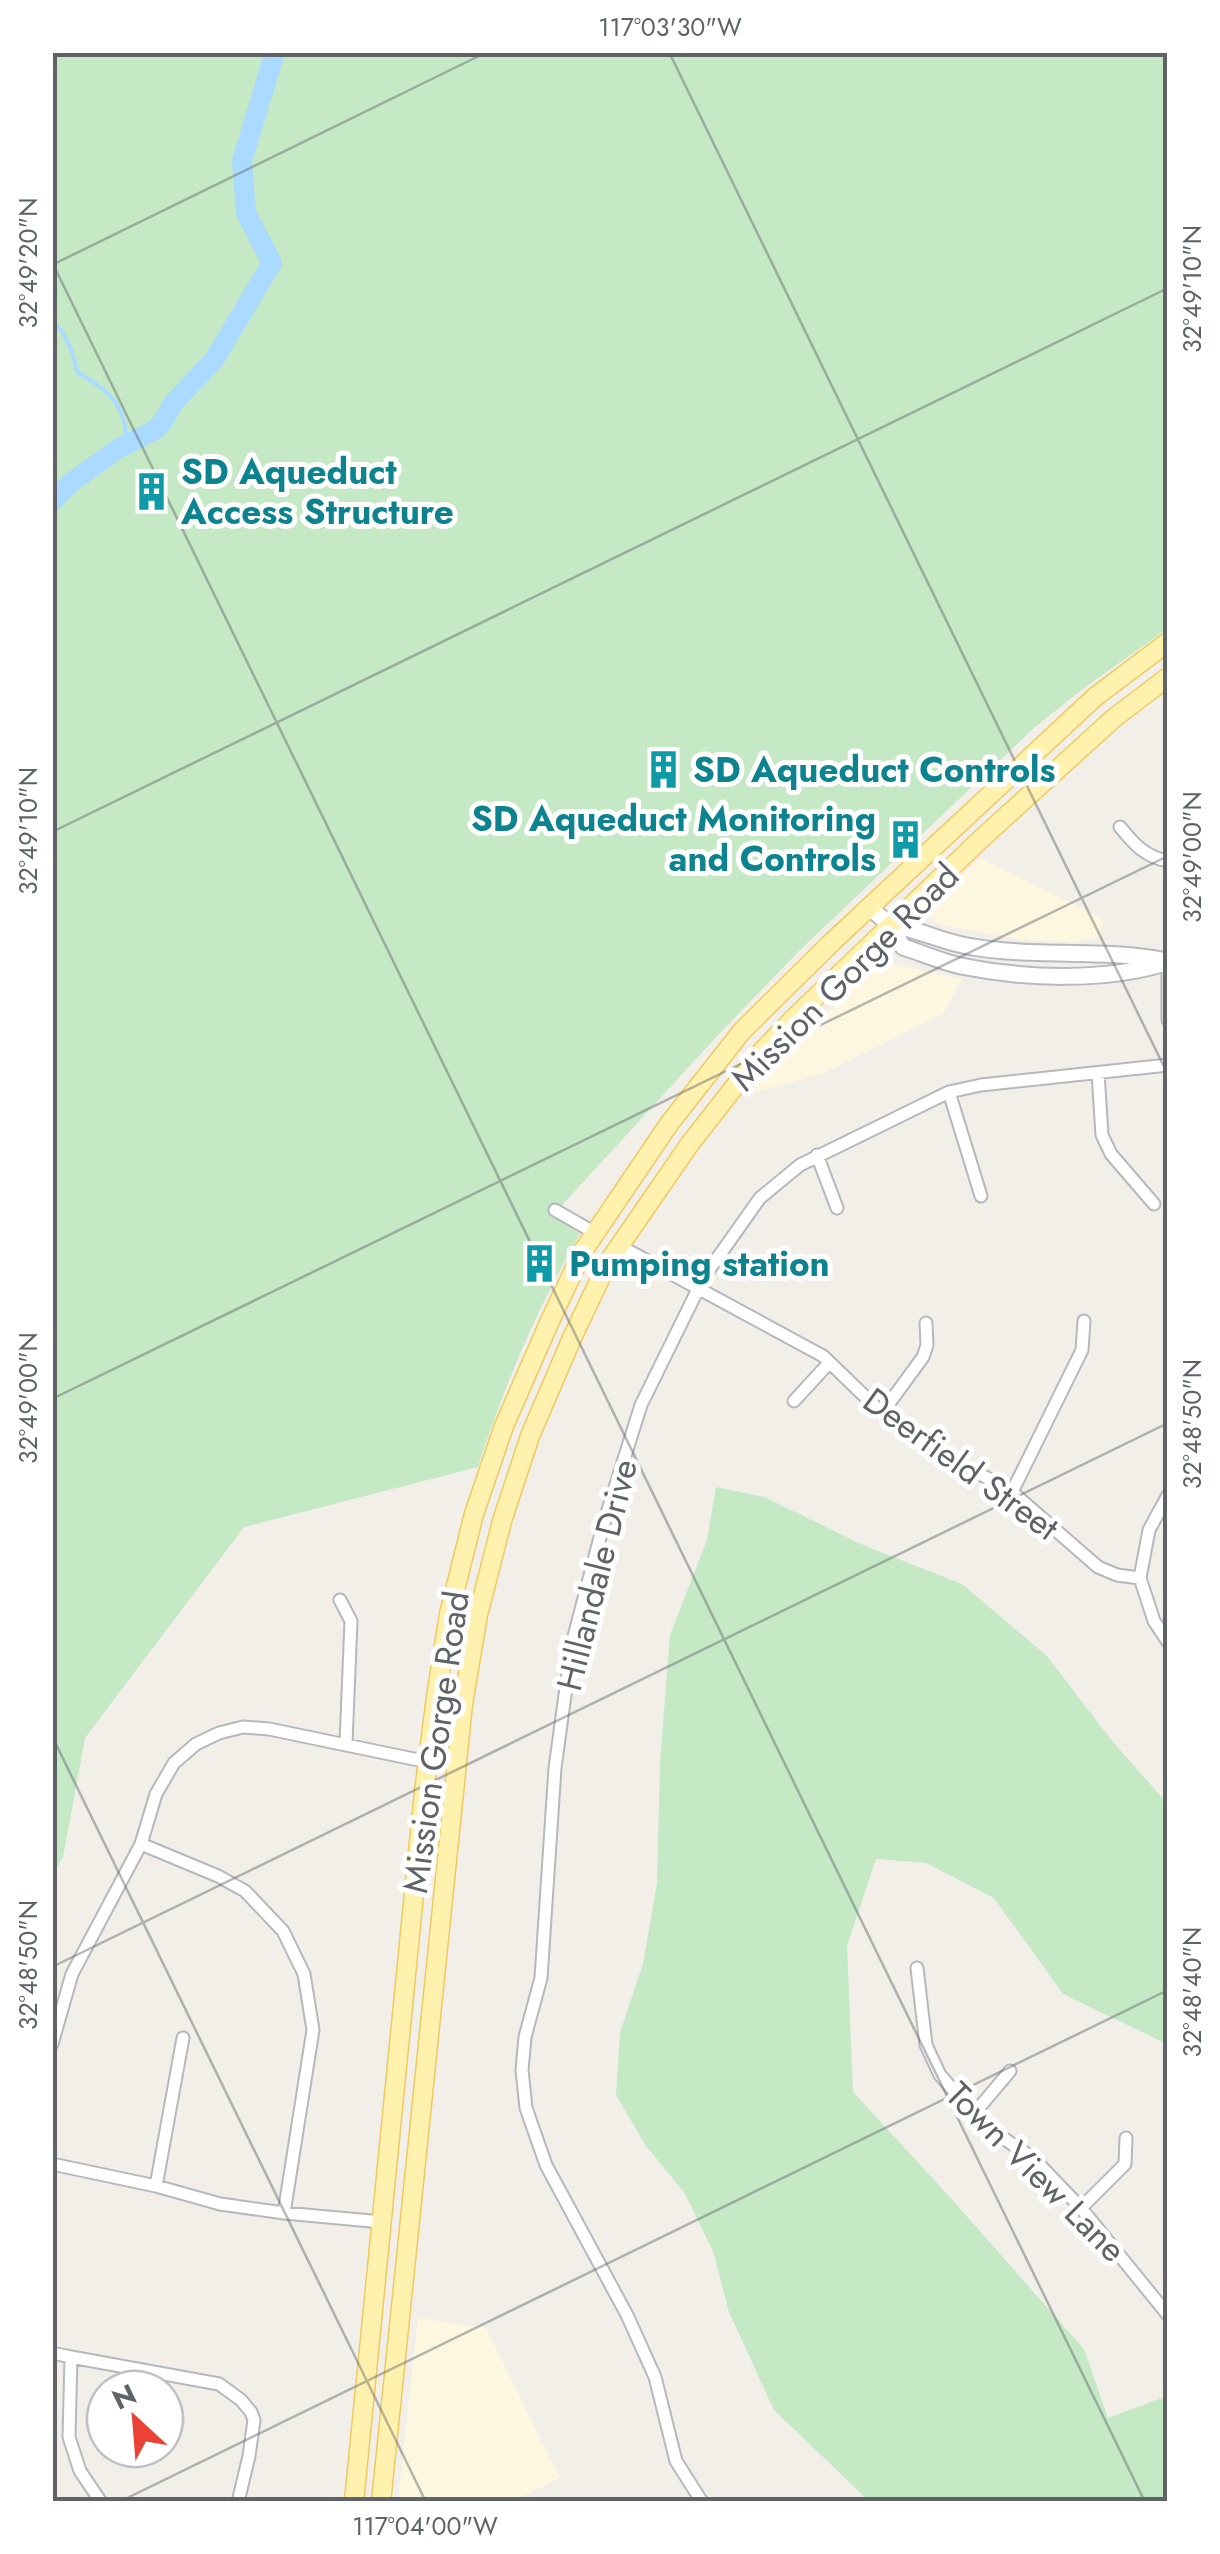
<svg xmlns="http://www.w3.org/2000/svg" width="1220" height="2554" font-family="Jost,sans-serif">
  <rect width="100%" height="100%" fill="#f1efe8"/>
  <path fill="#fef7e0" d="M980,858l123,61 -3,18 -25,5 -57,-3 -81,-15 -13,-12z
    M879,961l83,18 -19,35 -121,60 -77,21z
    M418,2318l68,10 74,150 -47,23h-115z"/>
  <path fill="#c5e8c5" d="M53,53h1114v576l-83,59 -49,39 -234,222 -82,85 -166,181 27,19c-43,74 -76,152 -102,233l-234,60 -159,211 -22,119 -10,18z
    M716,1487l48,10 99,48 99,39 85,72 65,85 55,62v241l-104,-50 -69,-96 -68,-35 -50,-4 -29,87 6,146 94,102 137,155 24,69 59,-22v105h-298l-95,-91 -45,-98 -16,-61 -29,-59 -38,-46 -30,-51 4,-62 23,-69 14,-81 3,-120 10,-128 37,-95z"/>
  <g fill="none" stroke-linecap="round" stroke-linejoin="round">
    <path stroke="#aadaff" stroke-width="4" d="M52,321c14,11 22,33 25,51 33,20 48,30 50,72"/>
    <path stroke="#aadaff" stroke-width="20" d="M52,502l17,-18 50,-36 36,-18 7,-7 12,-21 40,-42 58,-97 -26,-50 -4,-52 33,-109"/>
    <defs>
      <path id="minor" d="M1120,827c14,17 25,30 48,34
        M1168,970v50
        M1098,1073l4,62 9,19 43,50
        M949,1092l32,104
        M817,1155l20,53
        M555,1210l40,23
        M620,1246l203,110 59,57 29,22 101,57 86,75 19,8 23,3
        M794,1401l35,-38
        M882,1413l41,-56 4,-12 -1,-22
        M1012,1492l70,-142 2,-29
        M1168,1495l-19,35 -9,48 14,43 14,21
        M340,1600l11,21 -5,122
        M141,1844l77,32 27,15 38,40 21,43 9,56 -29,183
        M917,1968l9,77 14,30 44,50 50,34 47,49 87,107
        M52,2044l20,-70 69,-130 15,-50 18,-31 22,-19 23,-11 24,-6 26,2 159,33
        M973,2115l37,-44
        M52,2164l104,22 64,18 64,9 98,9
        M156,2186l27,-148
        M1081,2208l44,-44 1,-26
        M52,2353l19,4
        M101,2502l-21,-31 -11,-34 2,-80 148,27 22,16 10,12 3,8 -5,36 -11,46
        M702,2502l-26,-41 -21,-84 -28,-62 -81,-150 -20,-57 -4,-38 3,-33 16,-59 14,-210 17,-124 31,-118 38,-121 63,-128 56,-79 40,-33 149,-73 32,-7 187,-20"/>
      <path id="secondary" d="M869,907l21,18 13,22c19,6 39,15 58,19 63,13 145,16 207,-4
        M890,925c29,4 54,18 83,22 64,11 130,1 194,14"/>
      <path id="primary" d="M354,2502l70,-710 12,-95 13,-83 25,-100 30,-88 45,-103 34,-72 86,-127 73,-93 90,-89 263,-245 73,-55
        M381,2502l82,-798 15,-89 24,-94 28,-85 42,-98 35,-74 82,-119 75,-96 34,-35 183,-175 133,-121 54,-41"/>
    </defs>
    <use href="#minor" stroke="#b5b8bc" stroke-width="15"/>
    <use href="#secondary" stroke="#b6babf" stroke-width="19"/>
    <use href="#primary" stroke="#f2c960" stroke-width="21"/>
    <use href="#minor" stroke="#fff" stroke-width="11"/>
    <use href="#secondary" stroke="#fff" stroke-width="15"/>
    <use href="#primary" stroke="#fff2af" stroke-width="18"/>
  </g>
  <path fill="none" stroke="#5f6368" stroke-width="2.5" stroke-opacity="0.45" d="M669,52l499,1023M52,262l1093,2240M52,265l435,-213M52,832l1116,-544M52,1399l1116,-543M52,1736l374,766M52,1967l1116,-544M119,2502l1049,-512"/>
  <defs>
    <symbol id="building-bare" viewBox="-9 -9 18 18"><path d="M-4-6H4V6H1V3H-1V6H-4ZM-2.5-4.3h1.7v1.8h-1.7ZM.8-4.3h1.7v1.8H.8ZM-2.5-1h1.7V.8h-1.7ZM.8-1h1.7V.8H.8Z" fill="#0f9aa8" stroke="#fff" stroke-width="2.5" paint-order="stroke"/></symbol>
  </defs>
  <g fill-rule="evenodd">
    <use href="#building-bare" x="124" y="464" width="55" height="55"/>
    <use href="#building-bare" x="636" y="742" width="55" height="55"/>
    <use href="#building-bare" x="878" y="812" width="55" height="55"/>
    <use href="#building-bare" x="512" y="1236" width="55" height="55"/>
  </g>
  <g text-anchor="middle" dominant-baseline="central" stroke-width="10" stroke-linejoin="round" paint-order="stroke">
    <g font-size="35" font-weight="bold" fill="#0d838f" stroke="#fff" text-anchor="start">
      <text x="181" y="472">SD Aqueduct<tspan x="181" dy="40">Access Structure</tspan></text>
      <text x="693" y="770">SD Aqueduct Controls</text>
      <text x="876" y="819" text-anchor="end">SD Aqueduct Monitoring<tspan x="876" dy="40">and Controls</tspan></text>
      <text x="569" y="1264">Pumping station</text>
    </g>
    <g font-size="35" fill="#5f6368" stroke="#fff">
      <text transform="translate(845 977) rotate(-45)">Mission Gorge Road</text>
      <text transform="translate(961 1464) rotate(36)">Deerfield Street</text>
      <text transform="translate(597 1575) rotate(-76)">Hillandale Drive</text>
      <text transform="translate(436 1742) rotate(-82)">Mission Gorge Road</text>
      <text transform="translate(1036 2172) rotate(45)">Town View Lane</text>
    </g>
  </g>
  <rect width="1220" height="2554" fill="none" stroke="#ffffff" stroke-width="110"/>
  <g transform="translate(135 2419) rotate(334)"><circle r="48" fill="#ffffff" stroke="#bfc1c3" stroke-width="2.5"/>
  <path d="M0-8L18 38L0 25L-18 38Z" fill="#ea4335"/>
  <text y="-15" font-size="28" font-weight="bold" text-anchor="middle" fill="#5f6368">N</text>
  </g>
  <rect x="55" y="55" width="1110" height="2444" fill="none" stroke="#5f6368" stroke-width="4"/>
  <g font-size="25" text-anchor="middle" fill="#5f6368">
    <text x="670" y="36">117°03'30"W</text>
    <text transform="translate(28 263) rotate(-90)" y="9">32°49'20"N</text>
    <text transform="translate(1192 289) rotate(-90)" y="9">32°49'10"N</text>
    <text transform="translate(28 831) rotate(-90)" y="9">32°49'10"N</text>
    <text transform="translate(1192 857) rotate(-90)" y="9">32°49'00"N</text>
    <text transform="translate(28 1398) rotate(-90)" y="9">32°49'00"N</text>
    <text transform="translate(1192 1424) rotate(-90)" y="9">32°48'50"N</text>
    <text transform="translate(28 1965) rotate(-90)" y="9">32°48'50"N</text>
    <text transform="translate(1192 1992) rotate(-90)" y="9">32°48'40"N</text>
    <text x="425" y="2535">117°04'00"W</text>
  </g>
</svg>
